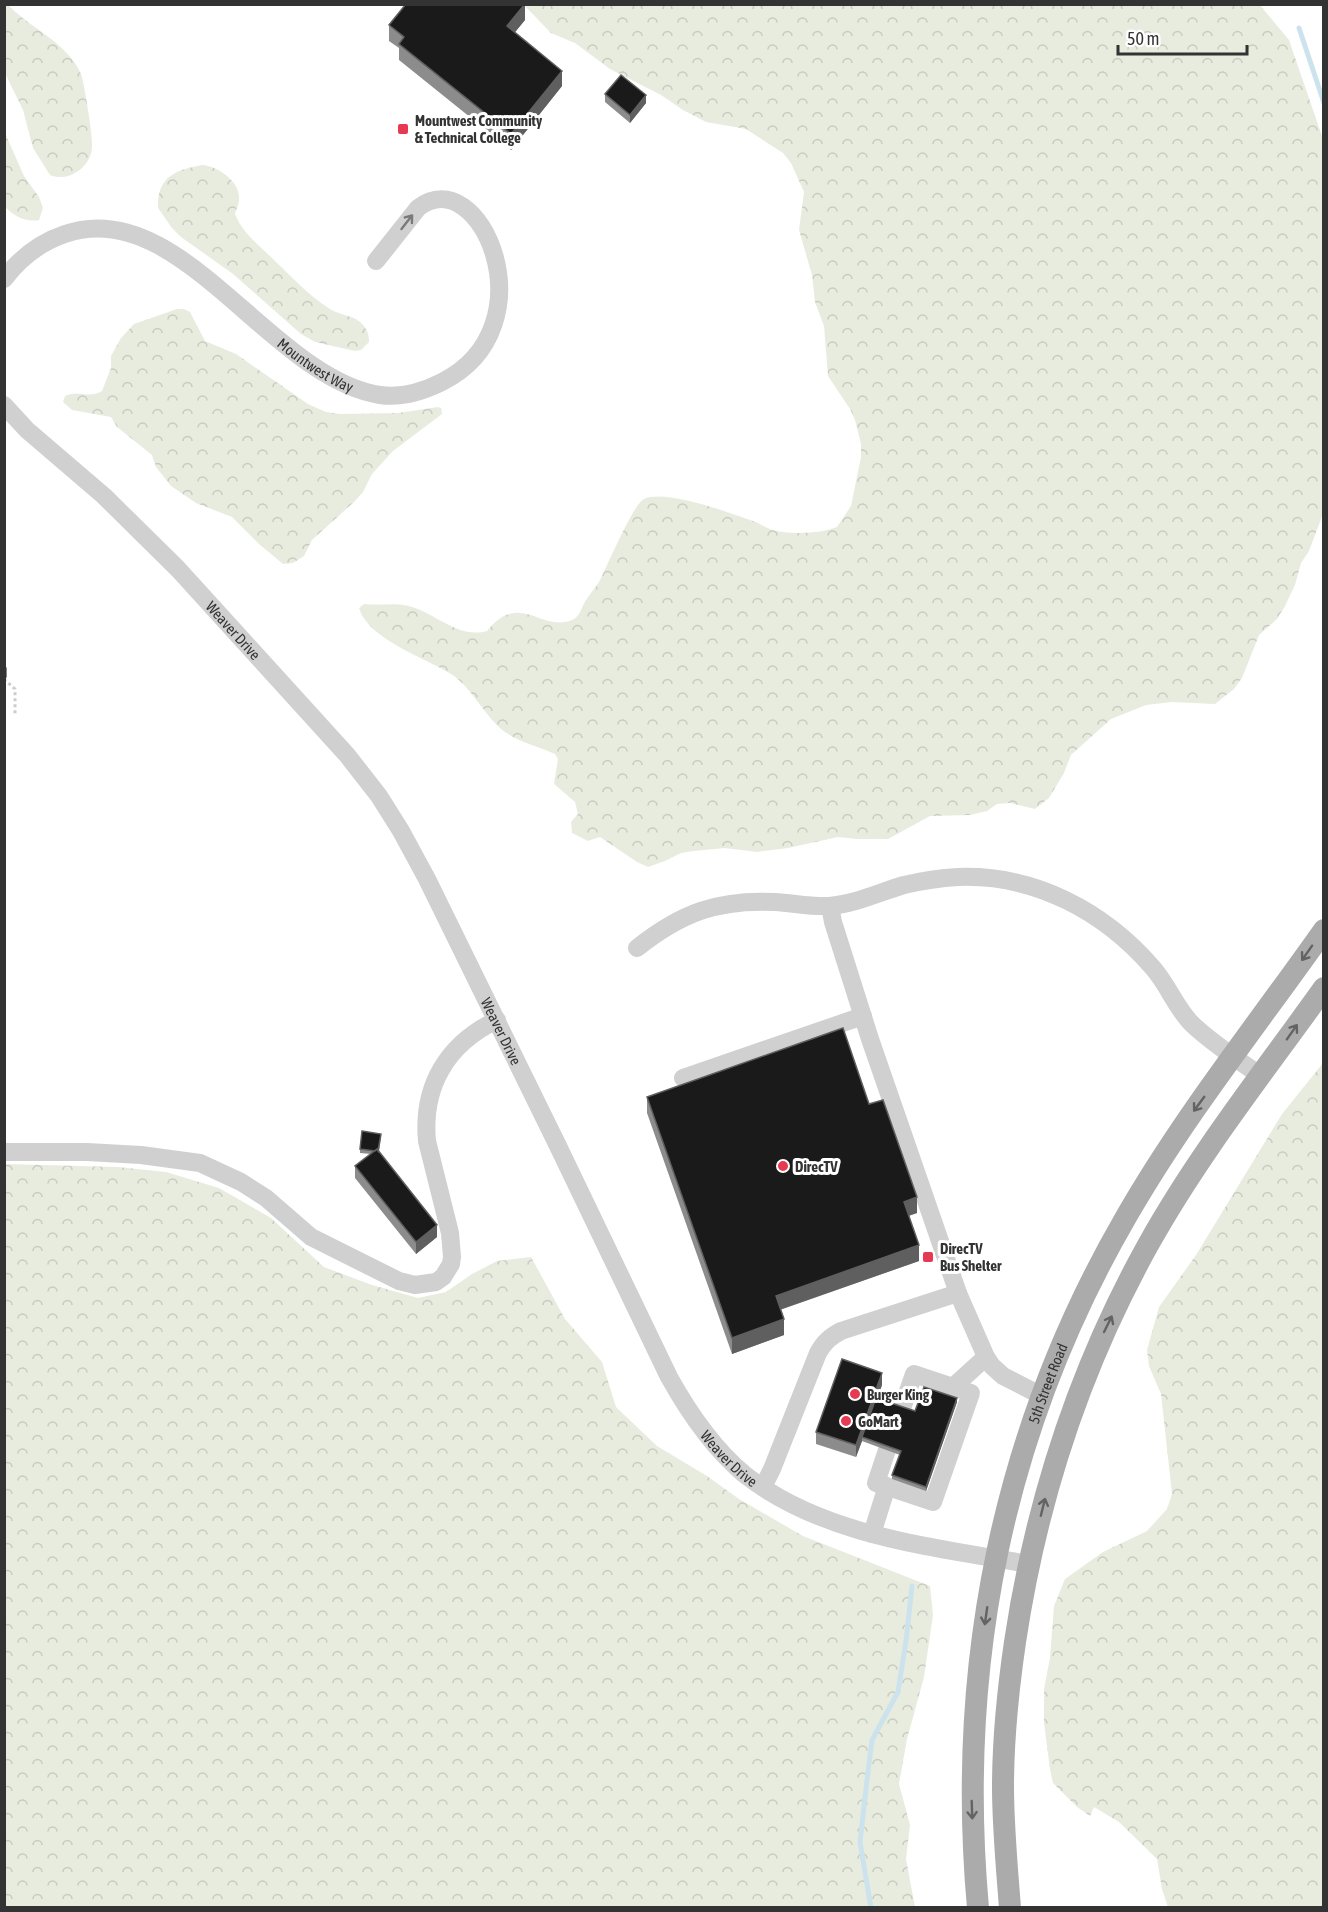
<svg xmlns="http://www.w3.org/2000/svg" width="1328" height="1912" font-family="'Asap Condensed',sans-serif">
  <defs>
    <pattern id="forest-crowns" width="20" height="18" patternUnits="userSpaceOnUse" patternTransform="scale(1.5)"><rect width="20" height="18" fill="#e7ecdf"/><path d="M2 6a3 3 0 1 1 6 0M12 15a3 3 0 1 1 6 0" fill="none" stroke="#c7cbc0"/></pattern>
  </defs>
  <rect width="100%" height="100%" fill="#fff"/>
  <path fill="url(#forest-crowns)" d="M1259,4l30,36 34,99v375l-14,37 -8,12 -6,22 -11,23 -7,11 -18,16 -17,43 -8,11 -19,15 -43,-2 -26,3 -35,14 -40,36 -7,18 -15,25 -14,11 -25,-6 -13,1 -10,7 -17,4 -40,1 -42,23h-31l-19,-2 -50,11 -31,4 -32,-4 -31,3 -13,2 -16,8 -17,6 -11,-5 -37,-25 -12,4 -16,-8 -1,-11 7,-8 -3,-12 -21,-18 4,-25 -3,-5c-15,-7 -33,-11 -47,-20 -22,-14 -35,-46 -57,-60 -26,-16 -83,-35 -92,-66l5,-4c16,2 32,-2 48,3 24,7 47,32 75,24 34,-42 55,4 87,-12 6,-3 8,-13 12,-19 4,-6 9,-12 13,-18 8,-15 34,-78 45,-83 22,-10 86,14 109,22 6,2 11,6 17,8 17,6 51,5 67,-2l14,-21 10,-49v-13l-6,-24 -5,-11 -22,-33 -4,-50 -9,-24 -3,-27 -13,-45 5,-38 -13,-29 -8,-10 -37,-24 -40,-7 -23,-12 -22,-15 -51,-26 -35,-26 -24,-10 -27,-28z
    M4,5h4c22,23 60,38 73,69 3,8 12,63 11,72 0,21 -24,37 -42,29l-17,-27 -10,-38 -18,-37z
    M5,133l19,43 15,21 4,11 -4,12c-15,2 -23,-3 -34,-13z
    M202,165c16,1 39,17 37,35 0,5 -3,9 -4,14 8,20 24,31 39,46 18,17 35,36 56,49 9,6 22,6 30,13 6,5 9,11 9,20l-8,8 -6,1 -40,-9 -14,-8 -68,-60 -52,-37 -9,-9 -14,-20c-1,-32 18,-38 44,-43z
    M177,309h7l6,3 15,29 31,13 72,50 18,8 14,2 58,-1 40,-6 3,1 1,6 -49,37 -21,23 -9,18 -9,10 -42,38 -8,16 -11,7 -10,1 -24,-20 -27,-27 -36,-14 -25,-17 -15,-19 -4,-12 -35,-28 -6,-10 -39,-7 -9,-8 2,-6c12,-6 24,3 37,-5l9,-23v-12l10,-18 13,-14z
    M1323,1063v844h-155l-6,-18 -5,-30 -38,-37 -25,-15 -4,9 -13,-9 -24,-24 -3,-14 -6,-46v-34l6,-31 4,-52 11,-27 38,-27 44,-21 20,-22 5,-15 -11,-100 -12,-28 -2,-16 12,-43 37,-52 86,-141z
    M5,1164l113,3 48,5 53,16 52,30 53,49 48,18 46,13 28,-6 26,-18 25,-13 34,-4 34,62 37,43 14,45 41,39 50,30 32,23 64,37 127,50 3,29 -9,62 -17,62 -8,45 11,41 -4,34 9,48h-910l-1,-404 2,-9 -2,-9z"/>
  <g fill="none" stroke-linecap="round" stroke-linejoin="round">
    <path stroke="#cce2ec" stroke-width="5" d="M1299,28l25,75
      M871,1908l-11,-66 7,-62 5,-40 26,-48 8,-51 6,-55"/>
    <path stroke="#cdcdcd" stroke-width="3" stroke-dasharray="3 3" stroke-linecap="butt" d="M4,679l11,10v27"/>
    <g stroke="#d0d0d0" stroke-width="18">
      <path id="s1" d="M4,279c16,-21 37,-37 61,-45 115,-40 205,144 315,161 21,3 44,-4 62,-13 110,-55 38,-223 -24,-174l-42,53"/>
      <path id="s2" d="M4,405l23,25 77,66 74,73 169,186 32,41 22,35 26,48 131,267 111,231c20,36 43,70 75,97 78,62 189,73 284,90"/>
      <path d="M830,906l3,16 37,117 88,254 28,64 6,9 11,10 39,20"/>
      <path d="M637,948c44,-35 81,-49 138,-46 18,1 36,5 54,4 26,-2 51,-14 75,-21 17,-4 36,-7 54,-8 76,-3 146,34 195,91 15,17 23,40 39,56 21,20 45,35 69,52"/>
      <path d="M683,1078l180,-62"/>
      <path d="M4,1152h83l54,3 59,8 41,19 25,16 45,39 88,44 16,4 21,-3 7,-5 8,-13 1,-7 -2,-24 -23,-92c-5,-55 20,-97 70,-121"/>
      <path d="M953,1387l33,-30"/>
      <path d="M887,1450l-11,33 57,19 38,-109 -57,-19 -13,37"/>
      <path d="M763,1487l9,-18 46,-116c6,-11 12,-16 23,-22l117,-38"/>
      <path d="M872,1534l15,-48"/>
    </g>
    <g stroke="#ababab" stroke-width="22">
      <path id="s3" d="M978,1908c-22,-244 25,-479 148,-691 58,-101 131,-192 198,-287"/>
      <path d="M1010,1908c-3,-40 -7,-81 -7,-121 0,-48 5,-97 12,-145 21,-140 64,-273 133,-397 50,-90 116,-173 176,-257"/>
    </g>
  </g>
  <path fill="#8c8c8c" d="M525,20l-10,12 47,54 -51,64 -112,-90v-12l-10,-7v-16z
    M605,94l41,9 -16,20 -25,-21z
    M647,1097l222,7 48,109 -8,3 10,45 -139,49 4,25 -52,19 -85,-241z
    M381,1138l-2,14 58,85 -21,17 -61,-76v-12l16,-12 -11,-1v-4z
    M882,1385l-5,13 38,13 42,-9 -31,89 -34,-12v-4l8,-20 -38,-14 -6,16 -40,-13v-12z"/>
  <path fill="#5f5f5f" d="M525,4v16l-18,22v-16z
    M562,71v15l-51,64v-16z
    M646,95v8l-16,20v-8z
    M6,668v24l-2,1v-15z
    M917,1197v16l-13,4v-15z
    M437,1225v12l-21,17v-12z
    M919,1245v16l-143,50v-15z
    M784,1319v16l-52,19v-16z
    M882,1373v12l-19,53 -1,-1v4l-6,16v-12z
    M957,1398v4l-31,89v-4z"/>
  <path fill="#1a1a1a" stroke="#5f5f5f" stroke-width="1.5" d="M406,4h119l-18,22 55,45 -51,63 -112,-90 5,-7 -15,-12z
    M621,75l25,20 -16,20 -25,-21z
    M4,666l2,2v9l-2,1z
    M843,1028l26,76 14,-4 34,97 -13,5 15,43 -143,51 8,23 -52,19 -85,-241z
    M362,1131l19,3 -3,17 -1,-2 -2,2 -15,-2z
    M377,1149l60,76 -21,17 -61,-76z
    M842,1359l40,14 -26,72 -40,-13z
    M924,1387l33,11 -31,89 -34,-12 9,-24 -39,-14 14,-39 39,13z"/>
  <defs><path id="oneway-shaft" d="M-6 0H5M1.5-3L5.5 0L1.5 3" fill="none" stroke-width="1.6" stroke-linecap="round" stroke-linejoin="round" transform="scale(1.5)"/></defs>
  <use stroke="#7a7a7a" href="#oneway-shaft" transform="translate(407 222) rotate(-52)"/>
  <g stroke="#636363">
    <use href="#oneway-shaft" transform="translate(1307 953) rotate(125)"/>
    <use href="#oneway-shaft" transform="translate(1292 1032) rotate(-55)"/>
    <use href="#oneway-shaft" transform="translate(1199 1104) rotate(126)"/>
    <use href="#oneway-shaft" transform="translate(1108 1324) rotate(-64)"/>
    <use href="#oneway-shaft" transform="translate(1043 1507) rotate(-76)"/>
    <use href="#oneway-shaft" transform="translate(986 1616) rotate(98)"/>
    <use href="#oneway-shaft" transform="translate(972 1810) rotate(88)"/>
  </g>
  <g fill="#e63952" stroke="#fff" stroke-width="2">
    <rect x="397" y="123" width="12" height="12" rx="3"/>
    <circle cx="783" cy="1166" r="6"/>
    <rect x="922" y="1251" width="12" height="12" rx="3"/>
    <circle cx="855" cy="1394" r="6"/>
    <circle cx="846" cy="1421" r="6"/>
  </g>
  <g text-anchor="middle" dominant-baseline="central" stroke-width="6" stroke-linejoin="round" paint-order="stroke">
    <g font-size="15" font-weight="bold" fill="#333" stroke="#fff" text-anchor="start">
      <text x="415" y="120">Mountwest Community<tspan x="415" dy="17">&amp; Technical College</tspan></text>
      <text x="795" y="1166">DirecTV</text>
      <text x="940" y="1248">DirecTV<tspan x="940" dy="17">Bus Shelter</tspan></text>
      <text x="867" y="1394">Burger King</text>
      <text x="858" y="1421">GoMart</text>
    </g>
    <g font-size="15" fill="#333" stroke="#fff">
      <text stroke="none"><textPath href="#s1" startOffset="372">Mountwest Way</textPath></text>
      <text stroke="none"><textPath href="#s2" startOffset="322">Weaver Drive</textPath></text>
      <text stroke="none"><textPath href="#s2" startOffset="808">Weaver Drive</textPath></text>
      <text stroke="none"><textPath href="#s3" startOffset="534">5th Street Road</textPath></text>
      <text stroke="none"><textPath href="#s2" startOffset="1294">Weaver Drive</textPath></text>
    </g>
  </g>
  <rect width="1328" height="1912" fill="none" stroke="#333333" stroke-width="12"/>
  <path d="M1118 45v9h129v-9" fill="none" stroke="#333333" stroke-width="3"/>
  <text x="1127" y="45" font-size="18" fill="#333333" stroke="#ffffff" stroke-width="4.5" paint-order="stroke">50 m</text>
</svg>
